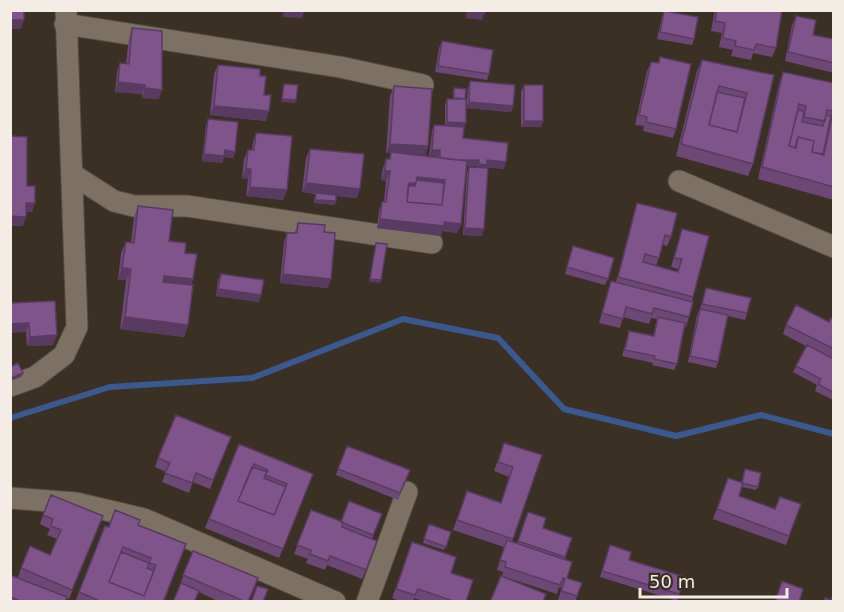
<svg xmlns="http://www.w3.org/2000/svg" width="844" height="612" font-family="'DejaVu Sans',sans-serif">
  <rect width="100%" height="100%" fill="#3b3024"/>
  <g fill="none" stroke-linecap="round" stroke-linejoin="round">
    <path stroke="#395990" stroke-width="6" d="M10,418l100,-31 142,-9 151,-59 95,19 66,71 112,27 85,-21 73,19"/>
    <defs>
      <path id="street" d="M65,24l275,43 83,18
        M72,174l42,27 20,5h53l245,37
        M679,181l155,66
        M10,386l25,-9 29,-22 13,-28 -11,-317
        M10,498l66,5 68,16 191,83
        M367,602l40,-110"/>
    </defs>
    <use href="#street" stroke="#544b41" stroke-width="23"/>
    <use href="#street" stroke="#7d7164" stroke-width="21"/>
  </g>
  <path fill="#6d4877" d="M715,10h67l-6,38 -4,9 -19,-4 -2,7 -20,-4 2,-6 -14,-3 3,-14 -11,-2z
    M664,11l30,28 -2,6 -35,-6 5,-22z
    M796,16l17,19 21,4v34l-49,-12 7,-36z
    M132,28l27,71 -17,-1v-4l-27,-2 2,-20 3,-9h6l3,-25z
    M442,41l47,33 -2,6 -52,-8 4,-24z
    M660,57l16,72 -3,9 -30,-7 1,-5 -9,-1 12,-54 4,-9 7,1z
    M702,60l72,15 -21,89 -5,12 -72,-20 21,-85z
    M218,65l42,11 4,19 2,26 -56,-6 4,-41z
    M783,72l51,11v117l-76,-21 21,-95z
    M470,81l43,25 -2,6 -45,-4 2,-20z
    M524,85l17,42h-20v-35z
    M394,86l34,60 -3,10h4l3,-25 2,-6 11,1v-21l2,-6h6v-7l1,-4 10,41 -1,9 41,31 -18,-2v1l-4,68 -19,-1 4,-62 2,-6h8v-1h-10l-6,58 -4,9 -15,-2 -1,5 -64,-8 2,-17 3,-9h2l2,-21 -5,-1 2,-12 3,-9h3l2,-6h-5l4,-57z
    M208,119l27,33 -2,6 -9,-1 -2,6 -20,-2 4,-36z
    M256,133l31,57 -4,10 -37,-4 2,-17 -6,-1 2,-19 4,-9h4l1,-8z
    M310,149l47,49 -21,-2 -1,9 -21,-2 1,-9 -13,-2 4,-34z
    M637,203l34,34 -4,9 -4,-1 -7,21 22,6v-3l-7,-2 11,-38 11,68 -4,20 -3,10h-1l-8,37 -3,6 -22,-5 1,-2 -31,-7 7,-25 24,5 4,-17 -6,-1 -2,6 -26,-7 -3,11 -21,-5 12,-42 5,1 18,-69z
    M138,206l31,35 16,12 8,26 -2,6 -3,40 -4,12 -64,-8 6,-49h-8l3,-27 5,-11h5l3,-25z
    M298,223l26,9 4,56 -48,-5 4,-41 3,-9h7z
    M573,246l35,33 -3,6 -40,-11z
    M221,274l38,28 -43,-6 2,-16z
    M706,288l41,25 -2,7 -17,-4 -10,46 -2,6 -28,-6 9,-47 3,-6z
    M10,303l43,42 -26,1 -1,-14z
    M834,320v79l-1,1 -18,-9 2,-6 -24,-13 13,-26 -23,-12 3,-9 43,-3z
    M231,437l-21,52 -17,-7 -4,11 -27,-11 4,-10 -11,-5 3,-9z
    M504,443l38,12 -30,87 5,1 11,-31 15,16 29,10 -7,21 2,19 15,5 -7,19h-12l-5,-2 4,-12 -3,-1 -2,7 -55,-18 1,-4 -6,-2 7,-23 -51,-17 14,-39 34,11 8,-25 -15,-6z
    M239,444l74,30 -34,84 -74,-30z
    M338,469l72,1 -12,30 -62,-25z
    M728,478l13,5 17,4 -2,3 -14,-3 -3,9 36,13 26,-5 -15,41 -73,-26z
    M311,510l30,12 41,-8 -10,25 2,12 -12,28 -35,-14 -2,5 -19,-7 2,-4 -14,-5z
    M43,515l56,11 -30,73 -3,-1 -1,4h-55v-27l8,2 3,-9 29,-13 7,-16 -10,-4 3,-6 -10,-5z
    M429,524l22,8 -7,18 -21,-7z
    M139,525l47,19 -22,58h-89l30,-76 4,1z
    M412,542l39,31 15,29h-41l-11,-4 -1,4h-11l-10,-4z
    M610,545l19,15 56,17 -8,24 -77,-24z
    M193,551l56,51h-29l-21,-10 -26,10z"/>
  <path fill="#593b61" d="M284,11l20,1 -2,6 -20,-1z
    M467,12l18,1 -3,7 -17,-2z
    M10,20h14l-3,9h-11z
    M118,82l27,3 -3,9 -27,-2z
    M145,88l17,2 -3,9 -17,-1z
    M282,99l14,1 -1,3 -14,-1z
    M469,102l44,4 -2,6 -45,-4z
    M214,106l55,5 -3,10 -56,-6z
    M524,121h19l-2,6h-20z
    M447,122l19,1 -2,6h-20z
    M390,144l38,2 -3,10 -39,-3z
    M225,150l10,2 -2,6 -9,-1 -2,6 -20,-2 2,-7z
    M432,150h8l-2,7 -9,-1z
    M439,160h40l-2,6h-40z
    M487,160l19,2 -2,7 -18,-2 -2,4 -8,-1 3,-6z
    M246,169h5l-3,10 -6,-1z
    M385,171h5l-4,10 -5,-1z
    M417,177l28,3 -4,9 -33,-4 1,-2z
    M306,183l54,6 -3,9 -55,-6z
    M250,187l37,3 -4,10 -37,-4z
    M315,200l21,1 -1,4 -21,-2z
    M26,203h9l-3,9h-9z
    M10,216l16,1 -3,9h-13z
    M380,219l64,3 17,2 -4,9 -15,-2 -1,5 -64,-8z
    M465,228l19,1 -2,7 -19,-1z
    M122,268l9,1 -5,11h-8z
    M283,274l48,5 -3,9 -48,-5z
    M164,276l29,3 -4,12 -29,-4z
    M370,279l11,1 -1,3 -11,-1z
    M218,289l43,6 -2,7 -43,-6z
    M125,317l63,8 -4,12 -64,-8z
    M29,323l-3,9 -16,1v-9z
    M57,335l-4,10 -26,1 3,-9z
    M23,373l-2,4 -11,4 1,-3z"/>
  <path fill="#7f548a" stroke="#593b61" stroke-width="1.5" fill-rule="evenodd" d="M10,10h14v10h-14z
    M284,10h21l-1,2z
    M467,10h18v3l-18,-1z
    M717,10h65l-6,38 -20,-4 -2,6 -19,-4 1,-5 -13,-3 2,-15 -10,-2z
    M664,11l34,6 -4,22 -34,-7z
    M796,16l20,4 -3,15 21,4v24l-46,-11z
    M132,28l30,3v59l-17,-2v-3l-27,-3 2,-19 9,1z
    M442,41l51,9 -4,24 -51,-8z
    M660,57l31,7 -15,65 -30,-7 1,-5 -8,-2 12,-53 8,1z
    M702,60l72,15 -21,89 -72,-20zM719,86l28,7 -10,39 -28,-7z
    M218,65l42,4v7h6l-2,19h7l-2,16 -55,-5z
    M783,72l51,11v104l-72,-20zM799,104l7,2 -2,11 21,4 2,-11 6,1 -9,44 -12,-3 2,-11 -16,-4 -2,11 -7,-2z
    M470,81l45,4 -2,21 -44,-4z
    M284,84l14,1 -2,15 -14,-1z
    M524,85h19v36h-19z
    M394,86l38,3 -4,57 -38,-2z
    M454,88l12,1 -1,10 -11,-1z
    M717,92l28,6 -8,34 -28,-7z
    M447,99h19v24l-19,-1z
    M798,110l6,1 -2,11 21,4 3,-11 5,1 -8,38 -11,-2 2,-11 -16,-4 -3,11 -6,-2z
    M208,119l30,3 -3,30 -10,-2 -1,6 -20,-2z
    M434,125l30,2 -1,11 45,5 -2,19 -19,-2v5l-8,-1v-4h-21l-18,-2v-8h-8z
    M256,133l36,3 -5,54 -37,-3 1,-18h-5l2,-19h6z
    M10,136l17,1v49h8v17h-9v14l-16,-1z
    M310,149l54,5 -4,35 -54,-6z
    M391,152l76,9 -6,63 -17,-2v4l-64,-7 2,-17h4l4,-31h-5l1,-12h4zM417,177l28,3 -3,25 -35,-3 2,-19h7z
    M469,167l19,1 -4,61 -19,-1z
    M417,180l27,3 -2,22 -35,-3 1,-16h7z
    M316,193l20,2v6l-21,-1z
    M637,203l40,10 -6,24 -6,-2 -6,23 -14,-4 -2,8 35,10 4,-13 -8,-1 8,-29 27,7 -16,61 -75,-20z
    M138,206l35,4 -4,31 17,2 -1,10 12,1 -4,25 -29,-3 -1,6 30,3 -5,40 -63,-8 6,-48 -9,-1 4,-26 8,1z
    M298,223l27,2 -1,7 11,1 -4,46 -48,-5 4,-41h10z
    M376,243l11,1 -6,36 -11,-1z
    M573,246l41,12 -6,21 -41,-12z
    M221,274l43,6 -3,15 -43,-6z
    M611,281l82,21 -4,15 -35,-9 -2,6 -26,-7 -3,12 -21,-6z
    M706,288l45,10 -4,15 -45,-9z
    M55,301l2,34 -27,2 -1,-14 -19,1v-21z
    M796,305l33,17 2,-4 3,2v29l-48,-24z
    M700,309l28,6 -10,47 -28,-6z
    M658,317l27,6 -8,41 -23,-5 1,-3 -30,-6 4,-19 25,5z
    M807,345l27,14v34l-16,-9 3,-5 -25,-13z
    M18,363l5,10 -12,5 -1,-11z
    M176,415l55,22 -18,43 -17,-7 -4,10 -27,-10 5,-10 -12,-5z
    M504,443l38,12 -29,84 -56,-19 10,-29 34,12 12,-36 -15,-5z
    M239,444l74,30 -30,75 -74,-30zM254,464l14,6 -3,5 22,9 -13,31 -36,-14z
    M347,446l63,24 -10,23 -62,-24z
    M252,467l15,5 -3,6 22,9 -12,28 -36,-14z
    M745,469l16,4 -3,14 -16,-4z
    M728,478l15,5 -4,13 36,13 5,-12 21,7 -12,32 -72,-27z
    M51,495l52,21 -31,74 -51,-22 9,-22 20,9 11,-25 -10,-4 2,-7 -10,-4z
    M349,501l33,13 -9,21 -32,-13z
    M115,510l25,10 -2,5 48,19 -23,58h-61l-23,-10 26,-66 4,1zM123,547l28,11 -2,5 7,2 -12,31 -35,-14z
    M311,510l32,12 -1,5 35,14 -11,29 -36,-14 -2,5 -18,-7 1,-4 -14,-5z
    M528,512l18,6 -3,10 29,10 -7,19 -47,-16z
    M429,524l22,8 -5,15 -22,-8z
    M507,540l65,22 -5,16 15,5 -5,13 -16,-5 4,-12 -2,-1 -3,7 -55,-18 1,-5 -6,-2z
    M412,542l44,15 -5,16 22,7 -7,22h-10l-38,-13 -3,6 -19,-6z
    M610,545l21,7 -2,8 56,17 -6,17 -77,-23z
    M193,551l65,27 -10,24h-2l-63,-27z
    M121,552l28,11 -2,5 7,3 -10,25 -35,-14z
    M10,575l57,22 -2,5h-42l-13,-5z
    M501,576l45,18 -3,8h-53z
    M782,581l21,8 -4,13h-24z
    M181,583l18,8 -5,11h-21z
    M257,586l11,3 -5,13h-8l-3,-2z
    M834,593v9h-10l1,-4 6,2z"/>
  <rect width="844" height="612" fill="none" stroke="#f4ede6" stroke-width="24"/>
  <path d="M640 588v9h147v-9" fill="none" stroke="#f4ede6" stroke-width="3"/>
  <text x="649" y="588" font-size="18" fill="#f4ede6" stroke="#3b3024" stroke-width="4.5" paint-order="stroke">50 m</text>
</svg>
